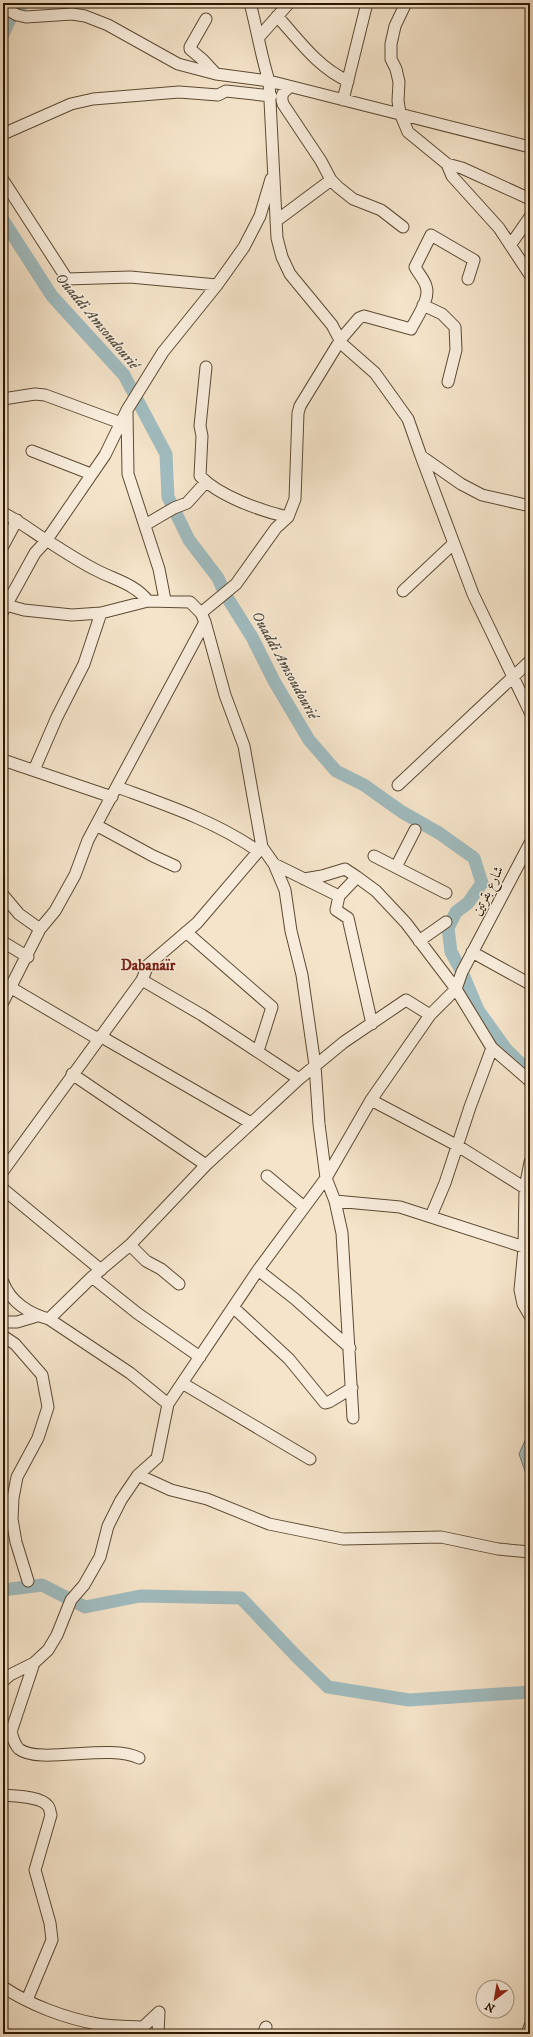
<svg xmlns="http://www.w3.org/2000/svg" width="533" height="2037" font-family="'IM FELL DW Pica',Amiri,serif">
  <rect width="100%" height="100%" fill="#f5e4ca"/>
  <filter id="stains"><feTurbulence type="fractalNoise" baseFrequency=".005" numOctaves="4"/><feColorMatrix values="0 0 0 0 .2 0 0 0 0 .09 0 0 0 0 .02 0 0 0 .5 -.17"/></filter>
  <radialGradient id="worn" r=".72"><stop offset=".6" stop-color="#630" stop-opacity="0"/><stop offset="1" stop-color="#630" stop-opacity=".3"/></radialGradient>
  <path fill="#a0bcc0" stroke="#717a73" d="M530,1429v49l-4,-4 -7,-20z"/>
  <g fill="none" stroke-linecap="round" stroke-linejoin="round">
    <path stroke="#a0bcc0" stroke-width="13" d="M3,34l10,-21 11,-10
      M3,220l49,76 72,79 42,79 2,43 21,43 29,38 7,16 27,43 22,44 35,59 27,31 28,14 38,27 37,21 35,25 8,25 -14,20 -12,9 -8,16 3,24 11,20 16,38 28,39 24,24
      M3,1590l39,-5 43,22 55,-11 101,2 56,59 31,30 81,13 121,-8"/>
    <defs>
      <path id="minor" d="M250,3c7,26 11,53 19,78l8,157 5,19 8,17 42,51 10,19 33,29 33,46 13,37 40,28 21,11 48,11
        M406,3l-11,23 -4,18v15l5,10 3,13 -1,19 2,12 8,19 39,32 15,4 68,31
        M3,7l14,8 9,2 46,-3 13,2 23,9 70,39 38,10 53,7 261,66
        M277,16c21,23 41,52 71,65
        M206,19l-16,28v2l13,11 13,14
        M259,37l30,-34
        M290,87c-7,5 -10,8 -7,17l38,57 10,19 7,7 15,12 28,11 22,17
        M343,100l24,-97
        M3,134l68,-30 22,-5 86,-7 39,3 8,-4 45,5
        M447,164l5,12 47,52 31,47
        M3,180l64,99 63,-2 87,8
        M276,221l55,-41
        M511,244l19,-27
        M423,305l19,9 13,13 1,23 -8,32
        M206,367l-6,59 2,10 -2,40c19,20 61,35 88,41
        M3,399l32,-5 10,1 76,28
        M127,411l1,63 31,95 6,31
        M32,451l59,23
        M421,456l52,138 57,118
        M3,513c18,9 34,22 51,32 14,9 28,18 42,25 19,10 39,14 52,31
        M145,525l29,-17 13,-5 19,-21
        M3,546l14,-26
        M403,591l50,-47
        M3,611l32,-58 11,-12 59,-86 22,-45 36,-58 54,-67 27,-38 16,-31 11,-37
        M201,613l35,-29 40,-56 12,-11 7,-18 3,-86 2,-7 41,-67 18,-21 5,-2 47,13c5,-11 20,-30 15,-43 -2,-7 -8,-13 -11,-19l16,-32 43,25 -6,19
        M3,760l109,37
        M34,770l23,-53 27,-53 17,-51
        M398,785l132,-124
        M117,787c49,18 98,34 141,64
        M96,825l57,31 22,10
        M262,847l12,17 11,26 6,41 11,44 13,90 4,59 7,54 9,23 7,32 11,185
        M374,856l72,37
        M274,864l65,32 -3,14 12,8 24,106
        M396,867l19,-37
        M304,879l18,-3 23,-7 12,8
        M3,895l16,19 21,15
        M339,896l18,-19 19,14 30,32 50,66 36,59 38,33
        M186,932l86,75 -14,44
        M419,941l27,-19
        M3,942l25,15
        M472,952l58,32
        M142,980l60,35 97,64
        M3,983l95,56
        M3,1002l37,-73 15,-18 20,-36 13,-35 117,-218 -4,-9 -11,-11 -42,-1 -47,12 -29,2 -48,-5 -18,-5
        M100,1036l151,87
        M72,1074l134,91
        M371,1100l87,46 67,42
        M530,1162l-5,26 -1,60 -4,42 3,14 7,12
        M3,1171l139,-191 6,-15 49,-42 65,-76 -18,-101 -19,-51 -20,-73
        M267,1176l37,31
        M3,1189l98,81
        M335,1201l65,6 130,42
        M431,1216l14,-33 25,-76 22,-59
        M130,1245l16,16 15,8 18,15
        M258,1270l37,29 55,49
        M92,1277l45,36 63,44
        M3,1282c7,20 27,32 46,37
        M234,1308l55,51 36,44 4,-1 23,-14
        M3,1322h14l20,-6
        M3,1336l12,8 27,31 6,32 -10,31 -21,39 -4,21 -1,21 4,23 12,39
        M182,1383l128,76
        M168,1404l-38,-31 -81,-54 43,-42 38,-32 76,-80 93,-86 45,-37 62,-42 24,15
        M138,1475l33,15 36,9 62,25 74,15 98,-2 57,12 32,3
        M34,1663l-23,69c2,6 3,12 8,17 21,16 90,-6 120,9
        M3,1681l7,-6 24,-12 14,-13 9,-15 14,-35 13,-15 16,-28 8,-31 13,-26 17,-25 19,-17 11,-54 90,-134 68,-92 45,-78 59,-85 26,-26 6,-17 68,-129
        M3,1795c11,1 38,1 45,11 2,2 2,7 3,9l-16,55 15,53 2,17 -25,60
        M3,1987c27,18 62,31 94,37 15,3 31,2 46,3l16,-15
        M158,2034l1,-22
        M263,2034l3,-7
        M527,2034l3,-8"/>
    </defs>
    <use href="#minor" stroke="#5d4a32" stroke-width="13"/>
    <use href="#minor" stroke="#f8eddd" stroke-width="11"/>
  </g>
  <g text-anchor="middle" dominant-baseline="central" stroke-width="3" stroke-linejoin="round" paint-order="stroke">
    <g font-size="14" fill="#2a1600" stroke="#f8eddd">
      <text transform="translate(488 891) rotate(-63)">شارع بقرتين</text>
    </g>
    <g font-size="15" font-style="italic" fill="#535043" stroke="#f8eddd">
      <text transform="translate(97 321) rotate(50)">Ouaddi Amsoudourié</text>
      <text transform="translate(285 665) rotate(61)">Ouaddi Amsoudourié</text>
    </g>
    <g font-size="15" font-weight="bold" fill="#7a1f14" stroke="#f8eddd">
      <text x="148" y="965">Dabanaïr</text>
    </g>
  </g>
  <rect width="533" height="2037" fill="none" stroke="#f5e4ca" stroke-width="16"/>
  <rect x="4" y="4" width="525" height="2029" fill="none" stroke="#2a1600" stroke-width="2"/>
  <rect x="8" y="8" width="517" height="2021" fill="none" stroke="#2a1600"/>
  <g transform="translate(495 1999) rotate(211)"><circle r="19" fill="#f8eddd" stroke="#a69785"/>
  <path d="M0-3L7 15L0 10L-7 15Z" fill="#8f2418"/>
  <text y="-6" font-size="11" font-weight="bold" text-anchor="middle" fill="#2a1600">N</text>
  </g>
  <rect width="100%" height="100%" filter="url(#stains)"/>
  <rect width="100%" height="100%" fill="url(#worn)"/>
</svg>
